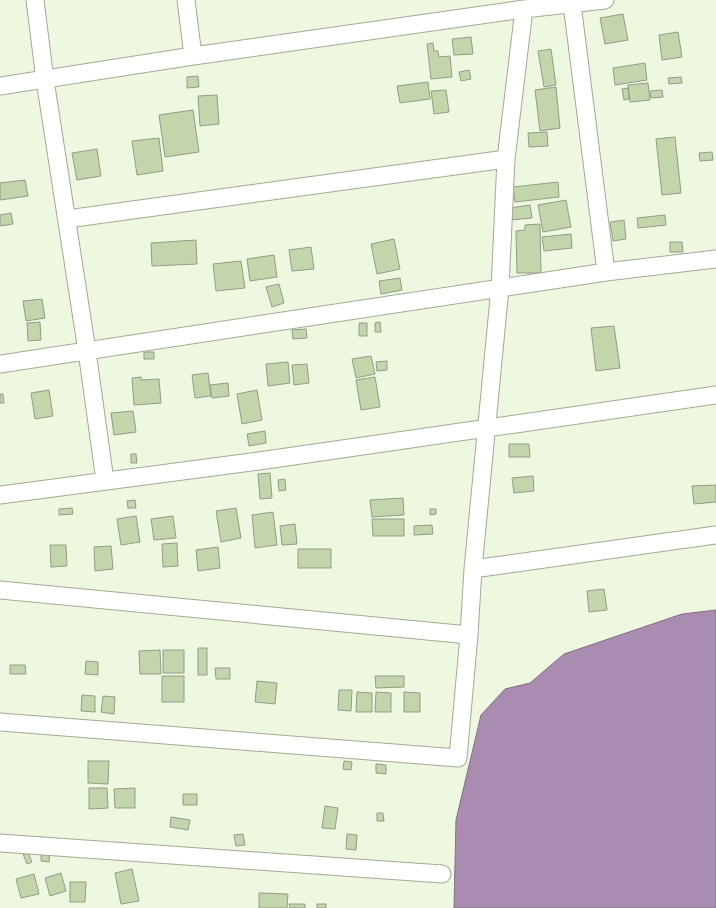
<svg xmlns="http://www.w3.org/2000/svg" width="716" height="908" font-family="'Archivo Narrow',sans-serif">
  <rect width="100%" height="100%" fill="#eef8e1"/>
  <path fill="#a98caf" stroke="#837086" d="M716,610v298h-262l2,-88 25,-105 24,-26 25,-6 34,-29 118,-40z"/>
  <path fill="#c3d5aa" stroke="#939c87" d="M623,14l5,26 -23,4 -5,-26z
    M678,32l4,25 -20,3 -3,-25z
    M471,37l2,17 -19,1 -2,-16z
    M433,43l1,8h4l1,6 11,-1 2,21 -21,2 -4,-35z
    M551,49l5,36 -12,2 -6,-36z
    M645,63l2,17 -32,5 -2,-17z
    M469,70l2,9 -10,2 -2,-9z
    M198,76l1,11 -12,1v-11z
    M681,77l1,6 -13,1 -1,-6z
    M428,82l2,17 -30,4 -3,-17z
    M648,83l2,17 -20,2 -2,-17z
    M556,87l4,41 -20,3 -5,-41z
    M628,88l1,11 -5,1 -2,-11z
    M446,90l3,22 -15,2 -3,-23z
    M662,90l1,7 -12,1 -1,-7z
    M217,95l2,29 -19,2 -2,-30z
    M193,110l6,42 -34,5 -6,-42z
    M547,132l1,14 -19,1 -1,-14z
    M675,137l6,56 -19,2 -6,-56z
    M159,138l4,33 -26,4 -5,-34z
    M97,149l4,27 -24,4 -5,-27z
    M712,152l1,8 -13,1 -1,-8z
    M25,180l3,16 -28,4v-17z
    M558,182l1,15 -44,5 -2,-15z
    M566,200l5,27 -28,5 -5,-27z
    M530,205l2,13 -22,2 -1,-12z
    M11,213l2,11 -13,2v-11z
    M665,215l1,10 -28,3 -1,-10z
    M624,220l2,19 -13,2 -3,-19z
    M540,224l1,49h-24l-1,-42 9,-1v-5z
    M571,234l1,14 -28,3 -2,-14z
    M394,239l6,30 -23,5 -6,-30z
    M196,240l1,24 -45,2 -1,-23z
    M670,242h12l1,10h-13z
    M311,247l3,22 -22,2 -3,-21z
    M274,255l3,22 -27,4 -3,-22z
    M241,261l4,27 -29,3 -3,-27z
    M400,278l2,12 -21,4 -2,-13z
    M279,284l5,19 -12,4 -6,-20z
    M42,299l3,19 -19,3 -3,-20z
    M40,322l1,18 -13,1 -1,-18z
    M380,322l1,10h-6v-9z
    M359,323h8v13h-8z
    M614,326l6,42 -24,3 -5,-43z
    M306,329l1,9 -14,1 -1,-9z
    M144,352h10v7h-10z
    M371,356l4,18 -19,4 -4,-19z
    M387,361v9l-10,1 -1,-9z
    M288,362l2,21 -22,3 -2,-22z
    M307,364l2,19 -15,2 -2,-20z
    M208,373l3,23 -16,2 -3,-23z
    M141,377v3l18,-1 2,24 -27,2 -2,-27z
    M375,377l5,30 -19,3 -5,-30z
    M228,383l1,13 -17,2 -2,-13z
    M49,390l4,26 -18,3 -4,-26z
    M257,390l5,30 -20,4 -5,-30z
    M0,394h3l1,9h-4z
    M133,411l3,21 -22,3 -3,-22z
    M265,431l1,12 -17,3 -2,-12z
    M509,444h20l1,13h-21z
    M131,454h5l1,9h-6z
    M270,473l2,25 -12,1 -2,-25z
    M533,476l1,15 -20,2 -2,-15z
    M285,479l1,11 -7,1 -1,-11z
    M716,485v17l-22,2 -2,-18z
    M403,498l1,17 -32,2 -2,-17z
    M135,500l1,8h-8l-1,-7z
    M72,508l1,6 -14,1v-6z
    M236,508l5,30 -20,4 -5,-31z
    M430,509h6v5l-6,1z
    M273,512l4,33 -22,3 -3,-33z
    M136,516l4,26 -19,3 -4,-26z
    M173,516l3,22 -22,2 -3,-21z
    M372,519h32v17h-31z
    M295,524l2,20 -15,1 -2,-19z
    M432,525l1,9 -19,1v-9z
    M177,543l1,23 -15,1 -1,-23z
    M50,545h16l1,21 -16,1z
    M111,546l2,23 -18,2 -1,-24z
    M218,547l2,21 -22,3 -2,-21z
    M298,549h33v19h-33z
    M604,589l3,21 -18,2 -2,-21z
    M198,648h9v27h-9z
    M160,650l1,24h-21l-1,-23z
    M163,650h21v23h-21z
    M86,661l12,1v13l-13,-1z
    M10,665h15l1,9h-16z
    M215,668h15v11h-14z
    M162,676h22v26h-22z
    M375,676h29v11l-28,1z
    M257,681l20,2 -2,21 -20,-2z
    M339,690h13l-1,21 -13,-1z
    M357,692l15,1v19h-16z
    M376,692l15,1v19h-16z
    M404,692l16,1v19h-16z
    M82,695l13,1v16l-14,-1z
    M103,696l12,1 -1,17 -13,-2z
    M88,761h21l-1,23 -20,-1z
    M344,761l8,1 -1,8 -8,-1z
    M376,764l10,1v9l-10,-1z
    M89,788h18l1,20 -19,1z
    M135,788v20h-20l-1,-19z
    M183,794h14v11h-14z
    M325,806l13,2 -3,21 -13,-1z
    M377,813h6l1,8h-7z
    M171,817l19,3 -2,10 -18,-3z
    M243,834l2,11 -9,1 -2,-11z
    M347,834l10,1 -1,15 -10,-1z
    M41,850h9l-1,12 -8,-1z
    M28,852l4,10 -5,2 -4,-10z
    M132,869l7,32 -18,3 -6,-31z
    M61,873l5,18 -16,5 -5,-18z
    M34,874l5,20 -18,4 -5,-19z
    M70,882h16l-1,20h-15z
    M259,893l29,1 -1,14h-28z
    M289,904h16v4h-15z
    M317,904h9v4h-9z"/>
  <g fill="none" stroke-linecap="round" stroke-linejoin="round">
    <defs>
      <path id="minor" d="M35,0l10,80 42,271 18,130
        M186,0l7,56
        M572,4l34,268
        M0,86l193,-30 331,-47 81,-9
        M67,219l439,-60
        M0,364l606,-92 110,-13
        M0,495l259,-34 457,-66
        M473,569l243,-34
        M0,590l469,45
        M0,722l458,36 11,-123 4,-66 27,-281 6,-129 18,-150
        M0,843l442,31"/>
    </defs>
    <use href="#minor" stroke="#a1aa95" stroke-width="19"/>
    <use href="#minor" stroke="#fff" stroke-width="17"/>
  </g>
</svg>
